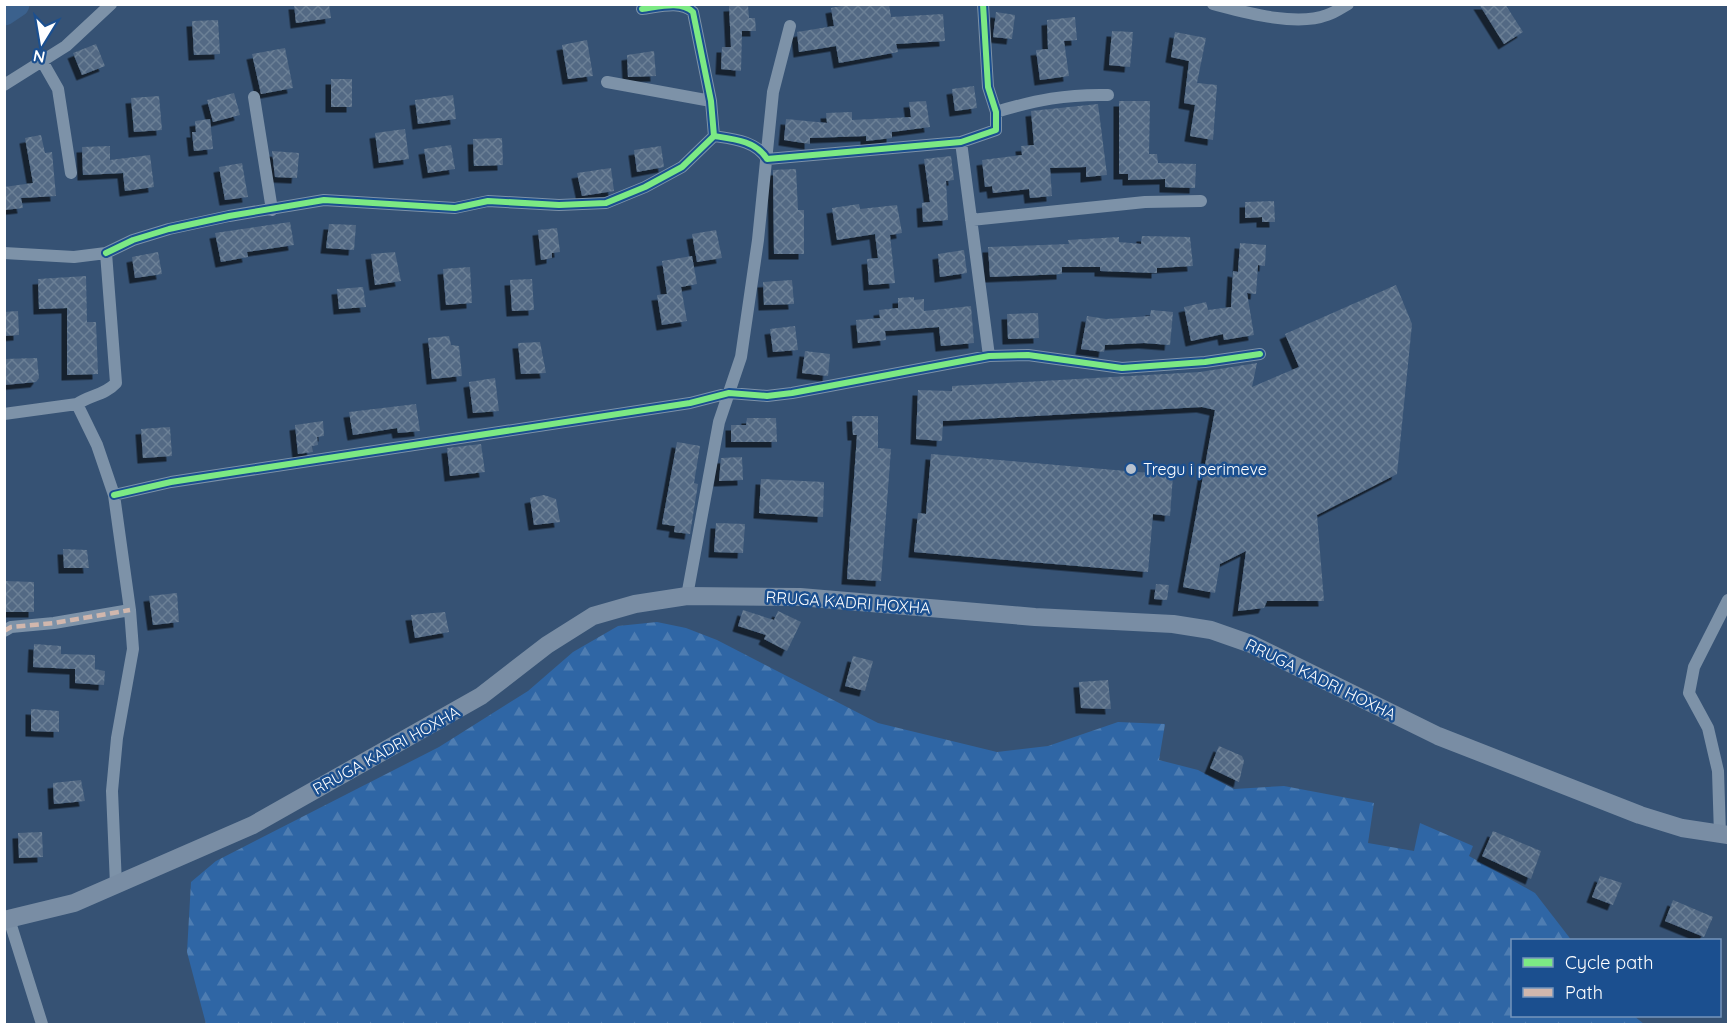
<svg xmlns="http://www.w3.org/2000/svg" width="1733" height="1029" font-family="Quicksand,sans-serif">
  <defs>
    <pattern id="forest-firs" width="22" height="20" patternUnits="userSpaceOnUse" patternTransform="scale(1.5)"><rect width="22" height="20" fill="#2f66a5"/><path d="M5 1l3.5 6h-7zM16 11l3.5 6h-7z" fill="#4e7db2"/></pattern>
    <pattern id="building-cross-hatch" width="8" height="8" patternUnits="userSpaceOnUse" patternTransform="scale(1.5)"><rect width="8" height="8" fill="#526984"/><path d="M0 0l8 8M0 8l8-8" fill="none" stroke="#6c8096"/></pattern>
    <filter id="shadow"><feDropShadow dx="-5.5" dy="5.5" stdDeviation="0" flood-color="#0009"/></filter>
  </defs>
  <rect width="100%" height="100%" fill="#365274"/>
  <path fill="url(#forest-firs)" d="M657,622l29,6 31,12 161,83 119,29 51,-6 70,-24 47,2 -6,36 39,10 36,19 50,-3 90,17 -6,40 46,8 6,-28 53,23 -4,10 66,37 34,44 2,3h-59v76h122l10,8h-1438l-19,-72 4,-70 25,-21 223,-114 89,-56 45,-39 45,-26z"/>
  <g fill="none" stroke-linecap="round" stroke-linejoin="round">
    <path stroke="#3b618d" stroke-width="27" d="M4,12l12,-8"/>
  </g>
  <path fill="url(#building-cross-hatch)" filter="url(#shadow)" d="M294,4h35l2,14 -35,5z
    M852,4h37l2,13 52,-3 2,27 -49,3 2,8 -59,11 -3,-17 -37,6 -2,-20 37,-6 -3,-18z
    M1479,4h26l18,28 -19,12z
    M748,5l1,13h6l1,13h-14l-1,40 -20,-2 1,-22h9l-2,-41z
    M996,12l19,3 -3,24 -19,-2z
    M1075,17l2,23 -13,1 5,35 -29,4 -4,-30 12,-1 -1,-29z
    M218,20l2,34 -26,1 -2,-34z
    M1112,31l21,1 -3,35 -21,-2z
    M1175,32l31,6 -9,45 20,2 -4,55 -23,-4 5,-31 -11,-2 5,-42 -18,-4z
    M587,40l6,36 -25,3 -6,-34z
    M96,44l9,22 -23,9 -9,-22z
    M285,48l8,40 -32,6 -9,-40z
    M654,51l2,25 -28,1 -1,-22z
    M331,79h21v28h-21z
    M974,86l3,22 -22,3 -3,-22z
    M234,93l6,22 -27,7 -6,-22z
    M453,95l3,24 -38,5 -3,-24z
    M159,96l3,34 -28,2 -3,-34z
    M926,101l4,26 -38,5v6l-26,3v-5l-56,2v6l-26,-4 2,-21 41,4 -1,-10 26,-1v8l59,-3 -2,-15z
    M1119,101h31l-1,53h8l1,9 38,1 -1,24 -30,-1v-8l-37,1v-6h-9z
    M1098,104l9,71 -21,2v-10l-36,1 2,28 -22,2 -1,-9 -36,4 -1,-7 -7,1 -3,-27 40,-5 -1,-9 13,-1 -3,-34z
    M210,119l3,30 -19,2 -2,-19h4l-1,-11z
    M405,129l4,30 -30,4 -4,-30z
    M41,135l4,18 7,-1 4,44 -35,2 2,10 -19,2v-23l29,-4 -8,-45z
    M502,138l1,27 -29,1 -1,-27z
    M451,145l4,24 -27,4 -4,-24z
    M110,146v14l40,-5 4,32 -29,4 -2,-18 -40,2 -1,-28z
    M661,146l3,21 -27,5 -3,-22z
    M272,151l27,2 -2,25 -22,-1z
    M951,156l3,24 -8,1 2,39 -25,2 -1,-19 8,-1 -6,-43z
    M242,163l6,34 -23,3 -6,-33z
    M611,168l3,23 -32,5 -5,-23z
    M796,169l2,41h6v44h-30l-1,-84z
    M1274,201l1,21h-13v-5l-17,1v-16z
    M859,204l1,5 37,-4 5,28 -12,2 5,48 -26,2 -2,-26 11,-1 -3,-24 -38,6 -5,-32z
    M290,222l4,23 -47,7 1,5 -27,5 -6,-29z
    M329,224l27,1 -2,25 -28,-2z
    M557,228l3,24 -8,1v5l-11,2 -3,-30z
    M716,230l6,28 -25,4 -5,-28z
    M1142,236l48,1 3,29 -36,2v5l-57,-2v-4h-38v7l-72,3 -2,-30 81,-3 -1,-4 51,-3v5l22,2z
    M1240,243l26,2 -1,21 -7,-1 -2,29 -9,-1 7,42 -30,5 -1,-6 -32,7 -7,-34 22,-5 2,8 23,-3 2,-36 5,1z
    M964,250l3,23 -27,4 -2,-23z
    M158,252l4,22 -27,4 -3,-21z
    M395,252l6,29 -26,4 -4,-31z
    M692,256l5,28 -16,3 6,34 -25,4 -5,-30 10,-1 -5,-33z
    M470,267l2,36 -26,2 -3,-36z
    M86,276l1,46h9l2,52 -31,1v-67l-28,1 -1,-30z
    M532,279l2,31 -22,1 -2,-31z
    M792,280l2,24 -30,1 -1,-23z
    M1396,285l16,39 -15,150 -80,41 7,86h-57l-3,7 -26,3 8,-60 -26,13 -5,29 -32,-6 32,-177 -13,-3 -259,14 -1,20 -26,-2 2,-49 34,1v-5l248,-14 57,-9 -5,24 47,-20 -14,-33z
    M363,287l3,20 -27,2 -2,-20z
    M914,297v3l10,-1v12l47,-5 3,37 -33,3 -2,-19 -54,4 1,9 -28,3 -2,-23 24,-2 -1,-8 19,-2v-10z
    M1151,310l22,2 -3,33 -26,-2 -39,2 -1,7 -23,-3 6,-33 19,3 44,-3z
    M18,311l1,24 -15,1v-24z
    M1038,313l1,25 -31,1 -1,-25z
    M795,326l3,24 -25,2 -3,-23z
    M449,336l2,9 8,1 3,30 -30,3 -4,-41z
    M540,342l6,31 -25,1 -3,-31z
    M805,351l25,3 -2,22 -26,-3z
    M37,358l2,20 -3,4 -32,3v-26z
    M495,378l4,33 -26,2 -4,-31z
    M416,404l4,27 -22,2 -1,-5 -44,7 -4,-23z
    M852,416h26v32l13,1 -10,132 -34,-2 10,-144h-4z
    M747,418h29l1,24h-46v-17h15z
    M323,421l1,15 -7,1 1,8 -6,1 1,6 -15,2 -3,-29z
    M170,427l2,29 -29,2 -2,-29z
    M677,442l23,4 -6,37 4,1 -8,50 -16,-2 1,-6 -13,-2z
    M481,444l4,28 -35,4 -3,-28z
    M931,454l242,21 -3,41 -17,-2 -5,58 -234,-20 4,-39 8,1z
    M742,457l1,23 -24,1 2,-23z
    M761,479l63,3 -1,35 -64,-4z
    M544,495l12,4 4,23 -26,3 -4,-27z
    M716,523l29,1 -2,29 -29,-1z
    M63,549l24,1 2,18h-25z
    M4,581l30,1v30h-30z
    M1156,584l13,1 -2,15 -13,-1z
    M177,593l2,29 -26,3 -4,-29z
    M743,610l31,10 4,-9 23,11 -14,29 -23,-12 2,-4 -28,-9z
    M445,612l4,20 -34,6 -4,-23z
    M34,644l27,2v8l34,1v14l10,2 -1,14 -29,-2v-14l-42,-2z
    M853,656l20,5 -8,30 -20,-5z
    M1108,680l3,29 -30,-1 -2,-26z
    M31,709l28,2v21l-28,-1z
    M1219,746l23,10 2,5 -5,21 -29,-14z
    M81,780l4,21 -31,3 -1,-21z
    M1493,831l48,20 -10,28 -49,-23z
    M42,832l1,25 -24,1 -1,-25z
    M1600,876l22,7 -9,22 -21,-8z
    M1673,900l40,17 -9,20 -39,-16z"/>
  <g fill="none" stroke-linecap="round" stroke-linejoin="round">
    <path stroke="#7d92a8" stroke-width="12" d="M1213,4c31,8 83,23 114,11 7,-2 14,-7 21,-11
      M42,61l16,28 13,84
      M607,82l104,19
      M4,85l62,-39 45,-42
      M254,97l18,113
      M996,112c40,-12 70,-18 112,-17
      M714,136c20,3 42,5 53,23l194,-17 35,-12v-18l-8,-25 -5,-83
      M961,142l28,214
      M971,220l174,-18 56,-1
      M4,253l70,4 32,-4 10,130c-11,12 -26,12 -39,21
      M106,253l27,-13 36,-11 60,-13 95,-16 131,8 33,-7 71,4 47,-2 39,-16 37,-20 32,-31 -3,-35 -18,-89c-12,-12 -35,-5 -51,-3
      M4,414l73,-10 20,41 17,50 16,115 3,39 -16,89 -5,53 4,94
      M114,495l57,-13 519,-79 39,-10 38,3 25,-3 197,-37 39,-1 94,13 83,-6 55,-8
      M687,596l32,-174 22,-65 17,-117 15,-148 17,-66
      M4,631l7,-4 43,-4 76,-13
      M1720,835l-2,-64 -10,-43 -19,-35 5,-26 34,-67
      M9,919l33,105"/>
    <path stroke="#798da4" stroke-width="18" d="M4,920l70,-17 179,-78 228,-129 66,-51 46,-29 42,-12 52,-8 113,1 235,20 138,7 38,6 40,14 187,92 202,79 42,13 46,7"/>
    <path stroke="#d1b7ad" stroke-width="4.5" stroke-dasharray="9 4.5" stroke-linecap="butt" d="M4,631l7,-4 43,-4 76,-13"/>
    <defs>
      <path id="cycleway" d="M714,136c20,3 42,5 53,23l194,-17 35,-12v-18l-8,-25 -5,-83
        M106,253l27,-13 36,-11 60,-13 95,-16 131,8 33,-7 71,4 47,-2 39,-16 37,-20 32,-31 -3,-35 -18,-89c-12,-12 -35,-5 -51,-3
        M114,495l57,-13 519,-79 39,-10 38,3 25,-3 197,-37 39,-1 94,13 83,-6 55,-8"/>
    </defs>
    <use href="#cycleway" stroke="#1b4f8f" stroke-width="10"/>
    <use href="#cycleway" stroke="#7ce984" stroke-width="6"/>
  </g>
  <circle fill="#b9c2ce" stroke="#1b4f8f" stroke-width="2" cx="1131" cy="469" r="6"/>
  <g text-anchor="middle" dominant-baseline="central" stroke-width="5" stroke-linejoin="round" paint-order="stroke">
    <g font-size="16" fill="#fff" stroke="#1b4f8f" text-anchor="start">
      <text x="1143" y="469">Tregu i perimeve</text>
    </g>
    <g font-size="16" fill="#fff" stroke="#1b4f8f">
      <text transform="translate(848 602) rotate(4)">RRUGA KADRI HOXHA</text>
      <text transform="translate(1321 679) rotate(26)">RRUGA KADRI HOXHA</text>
      <text transform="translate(386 750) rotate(-29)">RRUGA KADRI HOXHA</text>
    </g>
  </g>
  <rect width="1733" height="1029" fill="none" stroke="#ffffff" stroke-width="12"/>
  <rect x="1511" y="939" width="210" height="78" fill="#1b4f8f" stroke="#7695bc" stroke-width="1.5"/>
  <rect x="1523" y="958" width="30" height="9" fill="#7ce984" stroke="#7695bc" stroke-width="1.5"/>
  <text x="1565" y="969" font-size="18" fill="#ffffff">Cycle path</text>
  <rect x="1523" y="988" width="30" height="9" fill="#d1b7ad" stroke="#7695bc" stroke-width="1.5"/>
  <text x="1565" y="999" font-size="18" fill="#ffffff">Path</text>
  <g transform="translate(42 42) rotate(191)" stroke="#1b4f8f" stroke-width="4.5" paint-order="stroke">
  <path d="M0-4.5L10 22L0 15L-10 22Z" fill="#ffffff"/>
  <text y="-9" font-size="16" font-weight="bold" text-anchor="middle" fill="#ffffff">N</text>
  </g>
</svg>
